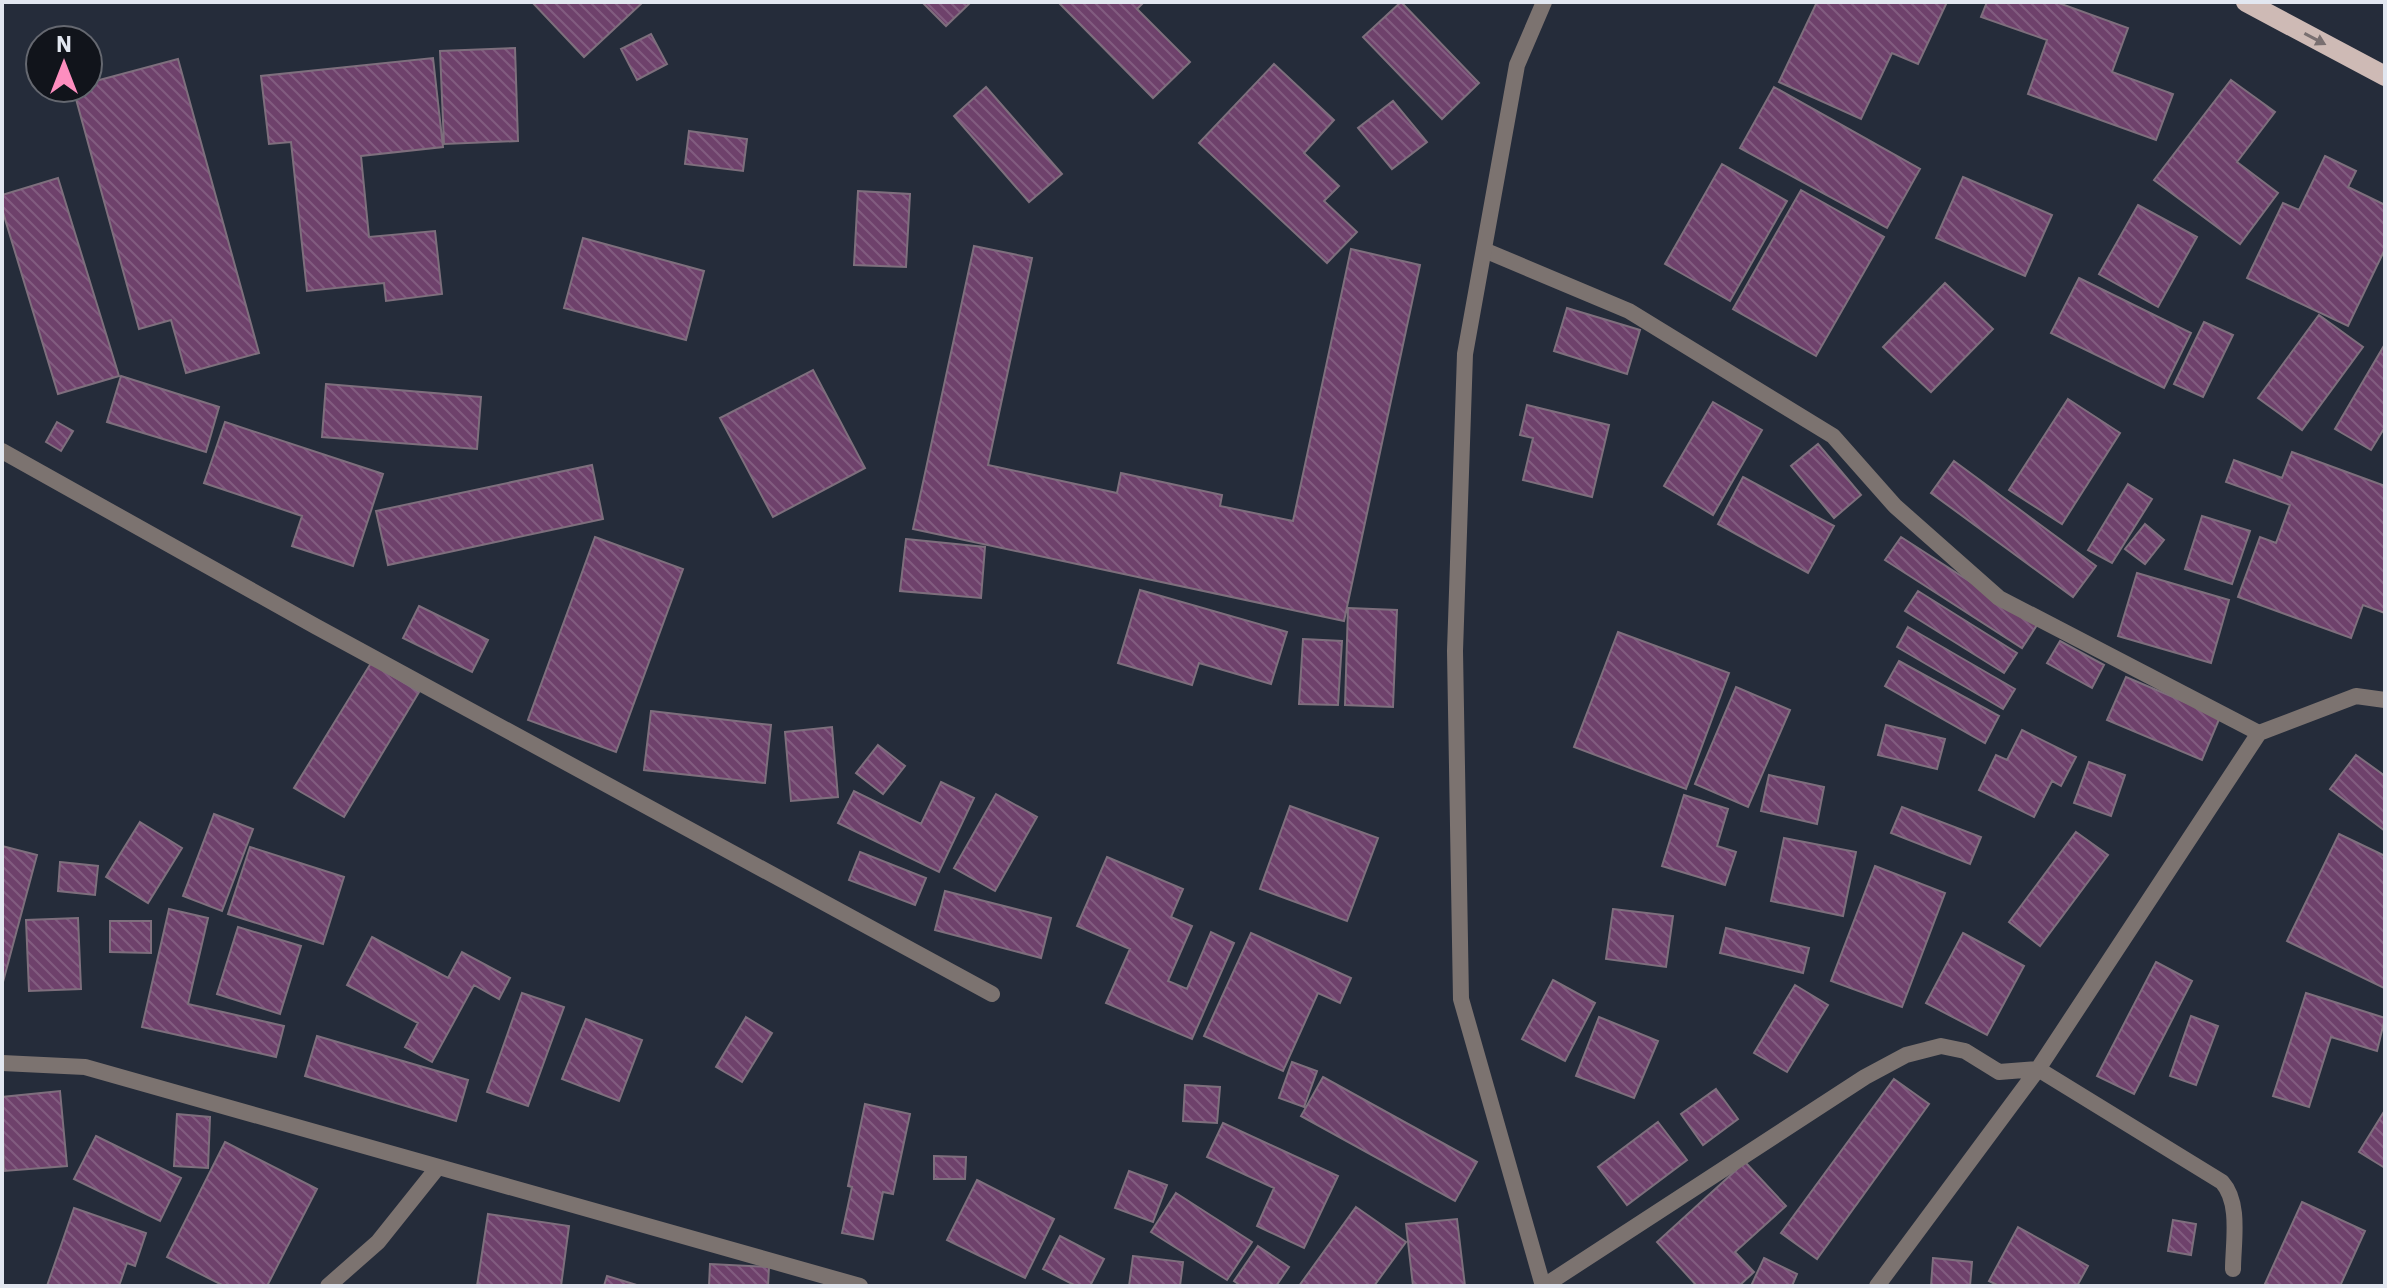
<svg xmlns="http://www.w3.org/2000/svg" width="2387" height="1288" font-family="'IBM Plex Sans',sans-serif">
  <defs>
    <pattern id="building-back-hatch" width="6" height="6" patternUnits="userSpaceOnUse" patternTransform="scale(2)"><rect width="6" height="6" fill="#6e416b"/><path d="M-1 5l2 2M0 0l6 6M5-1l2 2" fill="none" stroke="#825c80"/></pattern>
  </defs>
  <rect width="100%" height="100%" fill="#252c3a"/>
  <path fill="url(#building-back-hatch)" stroke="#7e6f7d" stroke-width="2" d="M532,2h111l-59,55z
    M922,2h49l-25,24z
    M1058,2h86l-7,7 53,53 -37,36z
    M1401,2l78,81 -37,36 -79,-82z
    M1817,2h130l-29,62 -26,-11 -31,66 -82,-37z
    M1987,2h69l72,26 -16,44 61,22 -17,46 -128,-46 19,-54 -66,-23z
    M651,34l16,30 -30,16 -16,-31z
    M515,48l3,93 -74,3 -4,-93z
    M433,58l10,89 -82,9 8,81 66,-6 7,63 -56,7 -2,-18 -77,8 -16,-149 -22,2 -8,-68z
    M178,59l81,294 -73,20 -15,-53 -32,9 -66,-241h15v-5z
    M1274,64l60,56 -30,33 35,33 -15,15 33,31 -30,31 -128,-120z
    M2231,80l44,32 -38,50 41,31 -38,51 -86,-64z
    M986,87l76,87 -33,28 -75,-86z
    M1774,87l146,82 -33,59 -147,-80z
    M1393,101l34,41 -35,27 -34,-41z
    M689,131l58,8 -4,32 -58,-7z
    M2325,156l31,15 -8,16 37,18v44l-37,77 -101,-48 36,-75 16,7z
    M1722,164l65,37 -57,100 -65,-37z
    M1963,177l89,38 -27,61 -89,-38z
    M58,178l61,198 -61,18 -56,-185v-14z
    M1801,190l83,47 -68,119 -83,-47z
    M858,191l52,3 -4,73 -52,-2z
    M2138,205l59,32 -39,70 -59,-33z
    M583,238l121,33 -18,69 -122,-32z
    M974,246l58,12 -44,207 129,28 4,-20 101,22 -2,11 73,15 58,-272 69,16 -76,356 -431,-92z
    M2079,278l112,55 -27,55 -113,-55z
    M1945,283l48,46 -62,63 -48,-45z
    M1567,308l73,22 -13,44 -73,-23z
    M2319,315l44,32 -61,83 -44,-32z
    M2204,322l29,13 -30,62 -29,-13z
    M2385,344v83l-14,23 -36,-21z
    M813,370l52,98 -92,49 -53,-99z
    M121,376l98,31 -13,45 -99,-30z
    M326,384l155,13 -4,52 -155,-12z
    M2068,399l52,34 -58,91 -53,-34z
    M1713,402l49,28 -49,85 -49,-29z
    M1527,405l82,20 -17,72 -69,-17 10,-42 -13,-3z
    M57,422l16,9 -12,20 -15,-9z
    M225,422l158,52 -30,92 -61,-20 10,-30 -98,-33z
    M1818,444l43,51 -27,23 -43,-52z
    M2292,452l93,34v127l-22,-8 -12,33 -113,-41 22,-60 16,6 14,-38 -64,-23 8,-22 48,18z
    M1954,461l142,105 -23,31 -142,-104z
    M592,465l11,54 -215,46 -12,-54z
    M1743,477l91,49 -26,47 -90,-49z
    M2128,484l24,15 -40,64 -24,-13z
    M2202,516l48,15 -18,53 -47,-15z
    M2145,524l19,16 -19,24 -20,-15z
    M595,537l88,32 -67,183 -88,-32z
    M1901,537l136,88 -15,23 -137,-88z
    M906,539l79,8 -4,51 -81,-7z
    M2137,573l92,27 -18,63 -93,-27z
    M1140,590l147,42 -16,52 -72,-21 -7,22 -74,-22z
    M1918,591l99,62 -13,20 -99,-62z
    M419,606l69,34 -16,32 -69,-34z
    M1348,608l49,2 -4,97 -48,-2z
    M1908,627l107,62 -12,20 -106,-62z
    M1618,632l111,41 -43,116 -112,-42z
    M1303,639l39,2 -4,64 -39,-1z
    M2060,641l44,24 -12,23 -45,-25z
    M1899,661l100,55 -14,27 -100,-57z
    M371,663l48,29 -75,125 -50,-29z
    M2126,677l94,40 -18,43 -95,-40z
    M1736,687l54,23 -42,97 -53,-23z
    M651,711l120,14 -6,58 -121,-13z
    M1886,725l59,14 -8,30 -59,-14z
    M832,727l6,70 -47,4 -6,-69z
    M2022,730l54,27 -15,29 -9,-5 -18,36 -55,-27 17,-35 11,5z
    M878,745l27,21 -22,28 -27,-21z
    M2356,755l29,21v55l-55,-42z
    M2089,762l36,13 -14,41 -37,-13z
    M1769,775l55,12 -7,37 -56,-13z
    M941,782l33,16 -35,74 -101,-49 16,-32 67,33z
    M996,794l41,23 -42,74 -41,-23z
    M1684,795l44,14 -11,37 19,6 -11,33 -63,-19z
    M1290,806l88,32 -31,83 -87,-32z
    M1902,807l79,30 -11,27 -79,-31z
    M214,814l39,15 -31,82 -39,-15z
    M140,822l42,26 -34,55 -42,-26z
    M2076,832l32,23 -68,91 -31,-24z
    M2339,834l46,22 -1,132 -97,-47z
    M1784,838l72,14 -13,64 -72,-15z
    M2,846l35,9 -34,127h-1z
    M250,847l94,30 -21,67 -95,-30z
    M860,852l66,26 -11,27 -66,-25z
    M1107,857l76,32 -12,28 21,9 -24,55 19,8 24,-57 23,11 -42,96 -86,-36 24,-54 -53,-23z
    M60,862l38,4 -3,29 -37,-4z
    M1875,866l70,27 -43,114 -71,-26z
    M945,891l106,27 -10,40 -106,-28z
    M169,909l39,9 -20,86 96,22 -8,31 -134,-30z
    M1613,909l60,7 -7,51 -60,-8z
    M78,918l3,71 -52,2 -3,-71z
    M110,921h41v32l-41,-1z
    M238,927l63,19 -21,68 -63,-20z
    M1726,928l83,20 -6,25 -83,-20z
    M1251,933l100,45 -11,25 -22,-10 -35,78 -79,-35z
    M1963,933l61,33 -37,69 -61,-32z
    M372,937l76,41 14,-26 48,26 -11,21 -25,-14 -42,77 -27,-15 13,-24 -71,-38z
    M2156,962l36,19 -58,113 -37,-18z
    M1553,980l42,23 -30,58 -43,-22z
    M1795,985l33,20 -41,67 -33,-19z
    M522,993l42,14 -36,99 -41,-14z
    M2306,993l79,25 -8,33 -46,-14 -22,70 -36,-11z
    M2191,1016l27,10 -22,59 -26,-9z
    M746,1017l26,16 -30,49 -26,-15z
    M1599,1017l59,24 -24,57 -58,-22z
    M586,1019l56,21 -23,61 -57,-22z
    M317,1036l151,44 -12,41 -151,-45z
    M1292,1062l25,9 -13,36 -25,-9z
    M1323,1077l154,85 -22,39 -154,-85z
    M1894,1079l35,25 -112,155 -36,-26z
    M1185,1085l35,2 -3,36 -34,-2z
    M1716,1089l22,30 -35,26 -22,-31z
    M60,1091l7,75 -63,5 -2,-74z
    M865,1104l45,10 -17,80 -10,-2 -10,47 -31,-6 10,-46 -4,-1z
    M2385,1110v58l-26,-16z
    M177,1114l33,3 -2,51 -34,-2z
    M1658,1122l29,38 -60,45 -29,-38z
    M1223,1123l115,53 -34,72 -47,-22 17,-38 -67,-31z
    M96,1136l85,42 -21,43 -86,-42z
    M225,1142l92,47 -50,97h-43l-57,-29z
    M934,1156l32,1 -1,22h-31z
    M1745,1162l41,44 -51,46 19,20 -15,14h-42l-40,-44z
    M1129,1171l38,14 -14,37 -38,-14z
    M977,1180l77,39 -29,59 -78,-38z
    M1176,1193l76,49 -25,38 -76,-48z
    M2302,1202l63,29 -25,55h-76z
    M1356,1207l50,35 -32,44h-75z
    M74,1208l72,25 -11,33 -8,-3 -8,23h-72z
    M488,1214l81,12 -8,60h-84z
    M1457,1219l8,67h-52l-7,-62z
    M2173,1220l23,4 -5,31 -23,-4z
    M2018,1227l70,39 -11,20h-78l-10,-5z
    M1060,1236l44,23 -14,27h-14l-33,-17z
    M1258,1246l31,21 -13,19h-35l-7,-5z
    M1133,1256l50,6 -3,24h-51z
    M1764,1258l33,16 -5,12h-41z
    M1933,1258l39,4 -2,24h-39z
    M710,1264l59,3 -1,19h-59z
    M607,1276l33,10h-36z"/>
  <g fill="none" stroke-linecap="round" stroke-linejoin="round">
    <path stroke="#7c7370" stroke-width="16" d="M1484,250l145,61 204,125 62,70 104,92 260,135
      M2,451l313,175 677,368
      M2,1063l83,4 775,219
      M328,1286l50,-44 60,-75
      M1544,1286l321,-209 41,-22 35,-9 24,5 34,21 39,-3 184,113c19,21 11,61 11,87
      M1877,1286l161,-217 221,-336 97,-37 29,4"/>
    <path stroke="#7c7370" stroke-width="16" d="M1543,1286l-82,-287 -6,-348 10,-297 52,-289 27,-63"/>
    <path stroke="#cebab5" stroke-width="20" d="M2246,2l139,74"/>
  </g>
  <defs><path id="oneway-solid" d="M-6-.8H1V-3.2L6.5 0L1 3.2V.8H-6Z" transform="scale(2)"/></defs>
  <use fill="#796f70" href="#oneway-solid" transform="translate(2315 39) rotate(28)"/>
  <rect width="2387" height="1288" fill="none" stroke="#e2e7f0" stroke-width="8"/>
  <g transform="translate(64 64)"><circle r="38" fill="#11141b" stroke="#656870" stroke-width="2"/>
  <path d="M0-6L14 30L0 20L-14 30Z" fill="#fd8ebf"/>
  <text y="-12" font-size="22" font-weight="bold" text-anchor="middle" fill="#e2e7f0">N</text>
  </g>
</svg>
